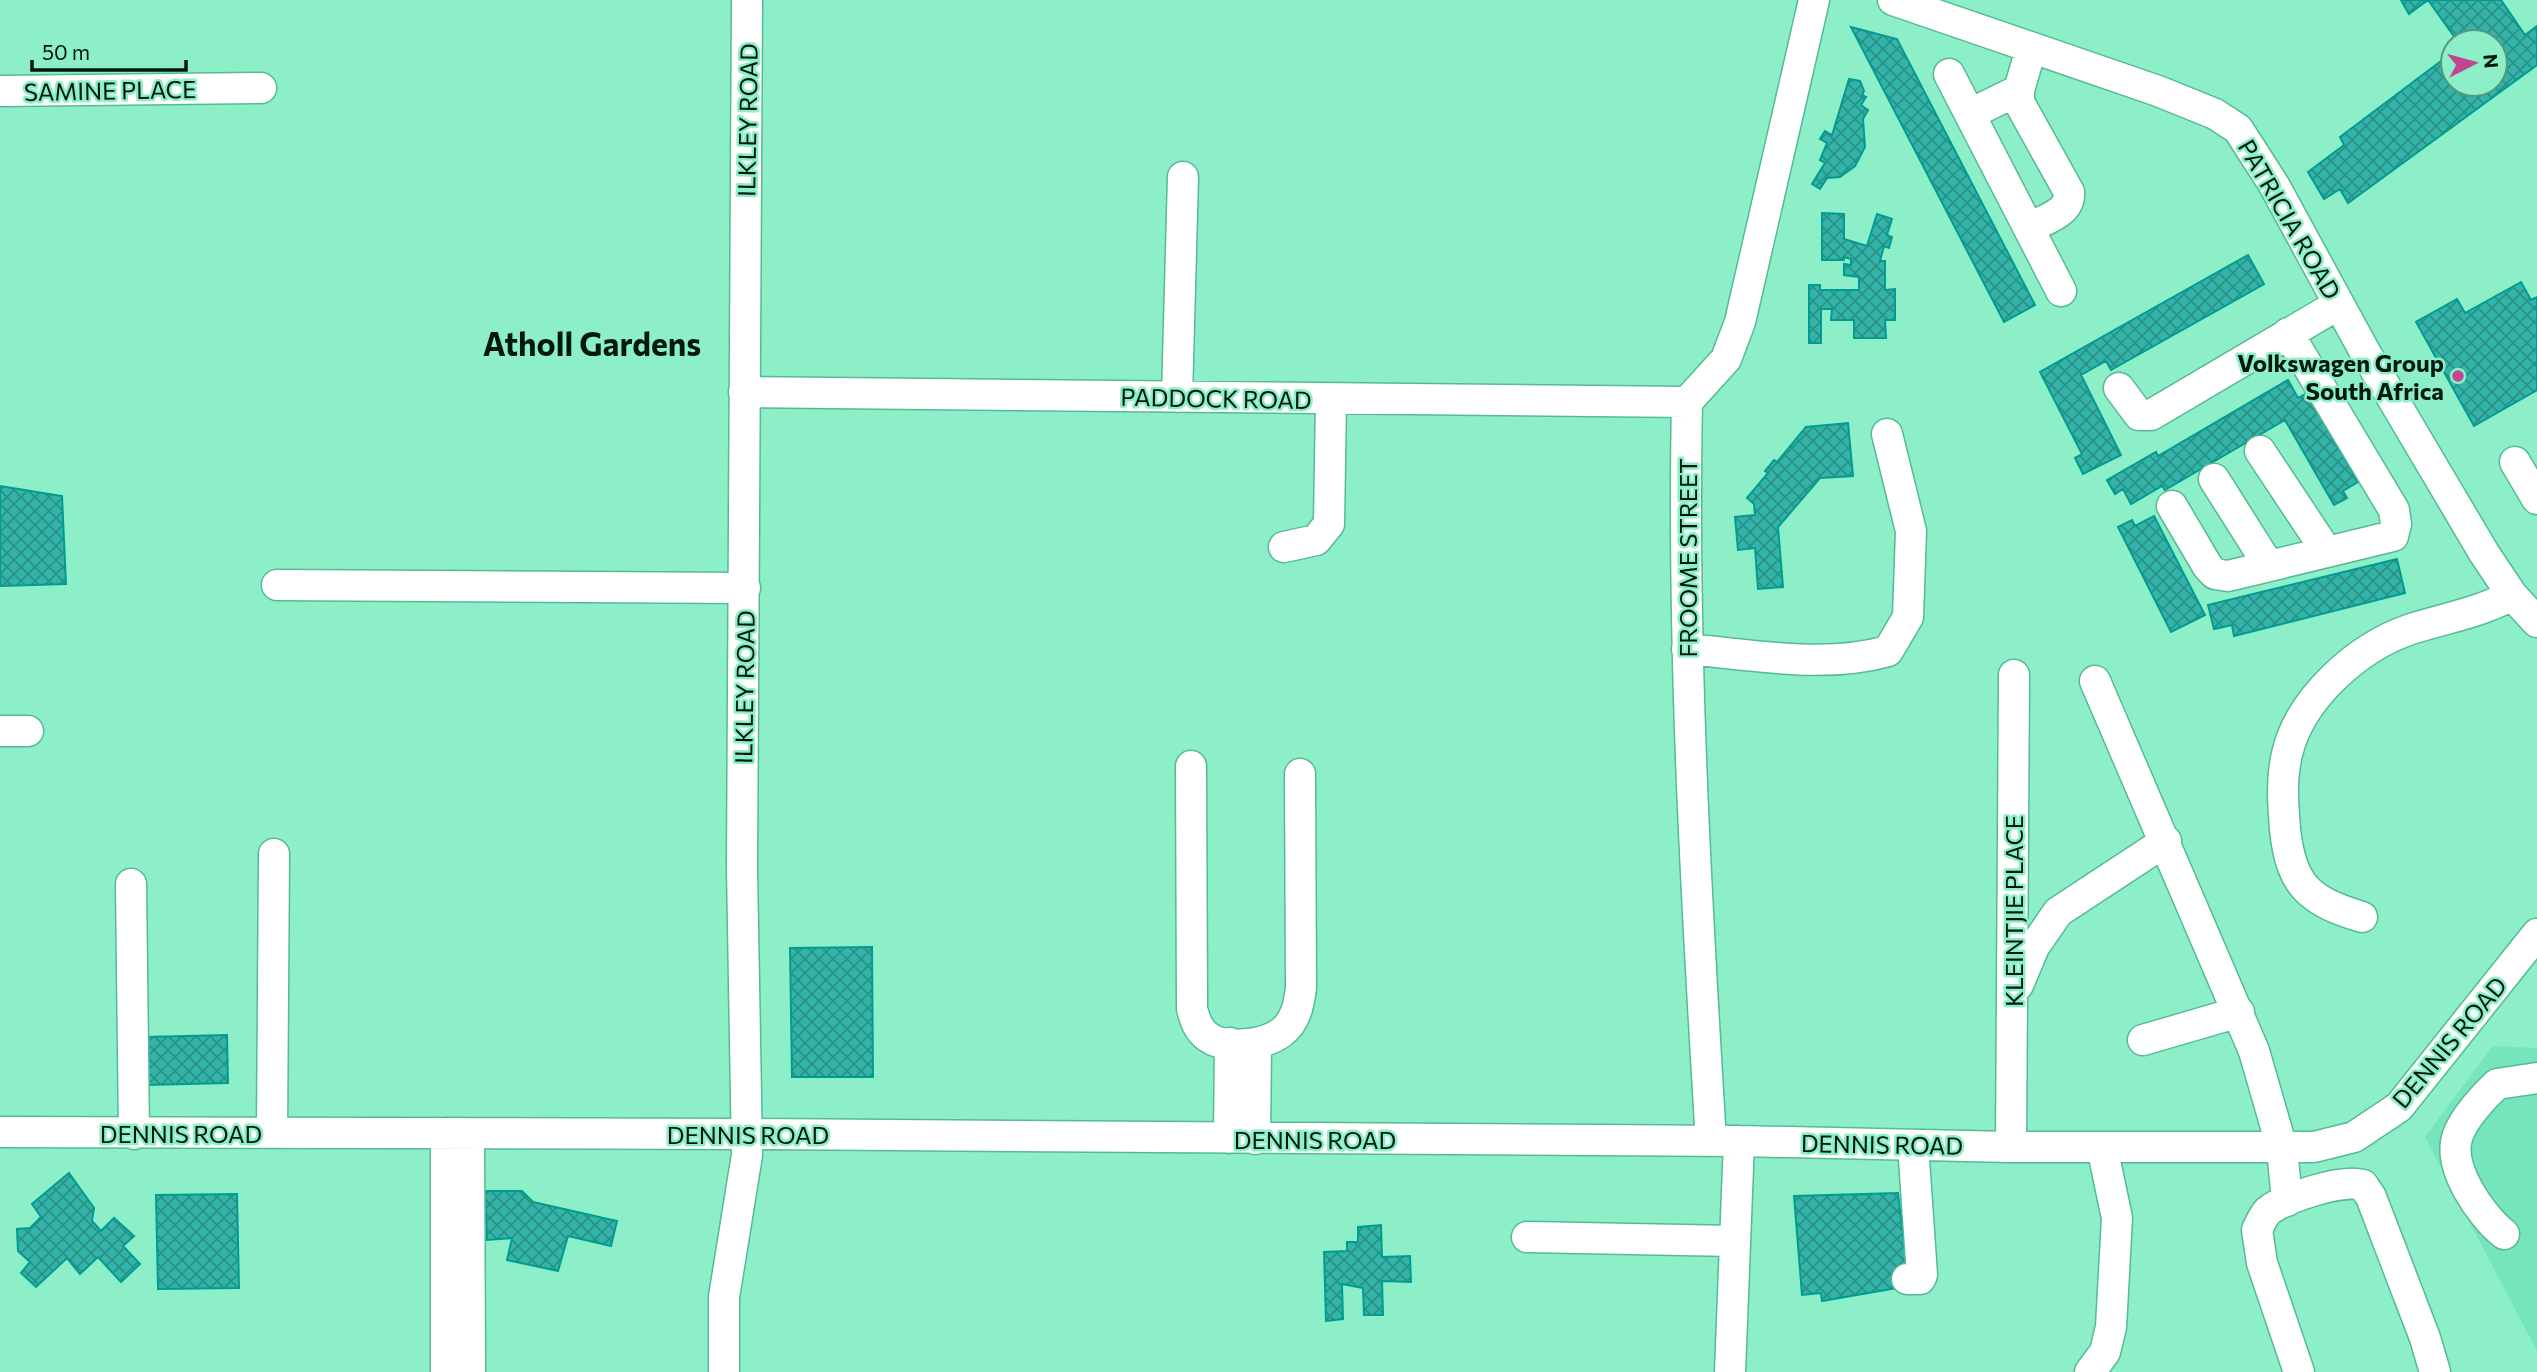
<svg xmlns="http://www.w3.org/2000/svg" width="2537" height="1372" font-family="Commissioner,sans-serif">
  <defs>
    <pattern id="building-cross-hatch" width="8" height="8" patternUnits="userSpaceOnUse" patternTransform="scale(1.75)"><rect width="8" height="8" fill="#34b4a9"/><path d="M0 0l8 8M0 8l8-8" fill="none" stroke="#2a9188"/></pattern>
  </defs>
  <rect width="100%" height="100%" fill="#8cefc8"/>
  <path fill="#77e5bb" d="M2493,1046l44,2v303l-112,-214z"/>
  <path fill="url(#building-cross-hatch)" stroke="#009c92" stroke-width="2" d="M2401,0h100l24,35 12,-9v39l-189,138 -8,-14 -16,10 -16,-27 36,-27 -4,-8 113,-85v32h42v-42h-37l-30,-42 -19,14z
    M1851,27l46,12 138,266 -31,17z
    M1849,79l11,2 4,10 -2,4 4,2 -5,8 7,5 -5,9 2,28 -10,19 -15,11 -13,1 -7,11 -8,-5 13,-21 -5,-3 7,-17 -7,-4 5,-8 7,4 1,-3z
    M1822,213l22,1v25l23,7 10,-32 15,5 -5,16 5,2 -3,11 -5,-2 -4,15h5v29l10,-1v31h-10l1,18h-32v-18h-23l1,-11h-11v34h-12v-58h11v5h39v-13l-15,-2v-11l7,1v-6l-7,-2v3h-22z
    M2248,255l16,29 -153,86 -5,-9 -25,14 40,80 -38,19 -8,-16 7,-4 -42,-82z
    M2521,282l10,18 6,-3v93l-63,36 -58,-104 41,-23 8,14z
    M2288,380l10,18 9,-5 51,89 -15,9 4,7 -13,7 -49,-85 -120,70 -3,-4 -31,18 -8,-15 -8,5 -8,-14 49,-28 2,4z
    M1848,423l5,53 -33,2 -42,49 5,60 -25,2 -3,-41 -17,2 -3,-33 20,-2 -1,-11 -7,-6 21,-25 -3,-2 9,-11 3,2 29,-35z
    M0,486l62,10 4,88 -66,2z
    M2154,516l51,99 -34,17 -53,-105 14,-7 3,6z
    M2397,559l8,34 -171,43 -2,-11 -18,4 -6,-24z
    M872,947l1,130h-81l-2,-129z
    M227,1035l1,48 -82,2 -1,-48z
    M69,1173l25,35 -2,13 9,10 13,-13 20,18 -11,10 17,18 -19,18 -23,-25 -18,17 -13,-16 -31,29 -15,-14 9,-11 -12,-11 -1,-22 13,-1 11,-11 -9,-13z
    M485,1191h37l11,11 84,19 -6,25 -43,-10 -10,35 -51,-11 5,-22 -25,2z
    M1898,1193l11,93 -87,15 -1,-8 -19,2 -8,-99z
    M237,1194l2,94 -81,1 -2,-94z
    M1381,1225l1,32 28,-1 1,26 -29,-1 1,34h-19l-1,-27 -21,-4 1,35 -17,2 -2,-69 23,-1v-9h11v-15z"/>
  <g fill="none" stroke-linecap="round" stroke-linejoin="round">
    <defs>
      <path id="minor" d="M1893,0l265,91 57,23 23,15 36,56 91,167 119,201 28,42 25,27
        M1949,74l112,217
        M0,91l261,-3
        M1970,114l49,-24
        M2029,228c16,-9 42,-15 40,-36l-50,-90v-12l12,-41
        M2119,388l20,27h12l188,-111
        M744,392l943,10
        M1177,397l6,-220
        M2260,451l67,101
        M2515,462l22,37
        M2214,479l55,87
        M2172,506l36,61 7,7 13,2 165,-40 3,-12 -2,-14 -106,-177
        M1284,547l32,-7 13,-16 2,-123
        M277,585l468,3
        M1687,649c67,6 137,20 201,2l20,-34 3,-86 -24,-97
        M2095,681l159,370 28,97 5,53
        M0,731h28
        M1191,766l1,243c3,11 6,21 16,28 18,13 57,8 74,-5 14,-11 17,-28 19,-44l-1,-214
        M131,884l3,250
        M2362,917c-52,-16 -71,-30 -77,-88 -2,-25 -4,-50 2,-75 13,-56 71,-107 124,-125 34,-11 68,-16 101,-34
        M2018,985l16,-38 24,-35 108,-71
        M2143,1040l96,-28
        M0,1132l746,2 993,7 272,6h303l40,-10 45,-30 138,-173
        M272,1133l2,-279
        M469,1134l1,238
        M1229,1138l1,-95
        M1255,1139l1,-95
        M1711,1141c-15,-246 -29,-492 -24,-739l39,-43 14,-37 74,-322
        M2011,1147l3,-472
        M2504,1234c-23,-18 -58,-68 -46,-99 6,-17 26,-39 39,-51l40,-6
        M1527,1237l208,4
        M1907,1279h13l2,-4 -9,-130
        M446,1372v-239
        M724,1372v-75l23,-142 -5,-287 5,-868
        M1730,1372l9,-231
        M2090,1372l15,-20 6,-25 6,-109 -15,-71
        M2299,1372l-37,-109 -5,-33c3,-6 6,-14 11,-19 18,-14 74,-32 95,-26l8,12 54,141 10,34"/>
    </defs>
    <use href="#minor" stroke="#56ba95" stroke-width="33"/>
    <use href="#minor" stroke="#fff" stroke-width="30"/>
  </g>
  <circle fill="#c34491" stroke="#8cefc8" stroke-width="2.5" cx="2458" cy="376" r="7"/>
  <g text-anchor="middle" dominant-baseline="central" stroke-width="5" stroke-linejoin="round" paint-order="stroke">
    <g font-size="24" fill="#00180e" stroke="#8cefc8">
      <text transform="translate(110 90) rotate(-1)">SAMINE PLACE</text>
      <text transform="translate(747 120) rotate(-89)">ILKLEY ROAD</text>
      <text transform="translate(2290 219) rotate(60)">PATRICIA ROAD</text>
      <text transform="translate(1216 398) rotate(1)">PADDOCK ROAD</text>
      <text transform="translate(1687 558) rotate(-90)">FROOME STREET</text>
      <text transform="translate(744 687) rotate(-89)">ILKLEY ROAD</text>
      <text transform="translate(2013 911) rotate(-90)">KLEINTJIE PLACE</text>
      <text transform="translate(2449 1042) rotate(-50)">DENNIS ROAD</text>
      <text x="181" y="1133">DENNIS ROAD</text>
      <text x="748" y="1134">DENNIS ROAD</text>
      <text x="1315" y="1139">DENNIS ROAD</text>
      <text transform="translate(1882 1144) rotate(1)">DENNIS ROAD</text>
    </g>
    <g font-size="24" font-weight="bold" fill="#00180e" stroke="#8cefc8" text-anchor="end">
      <text x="2444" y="362">Volkswagen Group<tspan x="2444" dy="28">South Africa</tspan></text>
    </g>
    <g font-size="32" font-weight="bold" fill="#00180e" stroke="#8cefc8">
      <text x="592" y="343">Atholl Gardens</text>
    </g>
  </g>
  <g transform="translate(2474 63) rotate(84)"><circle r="33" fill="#8cefc8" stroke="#54997e" stroke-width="2"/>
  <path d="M0-5L12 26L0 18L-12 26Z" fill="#c34491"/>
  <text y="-10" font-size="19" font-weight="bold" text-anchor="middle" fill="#00180e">N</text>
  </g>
  <path d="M32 60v10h154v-10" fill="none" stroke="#00180e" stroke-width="3.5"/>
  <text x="42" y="60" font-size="21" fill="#00180e" stroke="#8cefc8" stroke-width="5" paint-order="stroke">50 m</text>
</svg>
